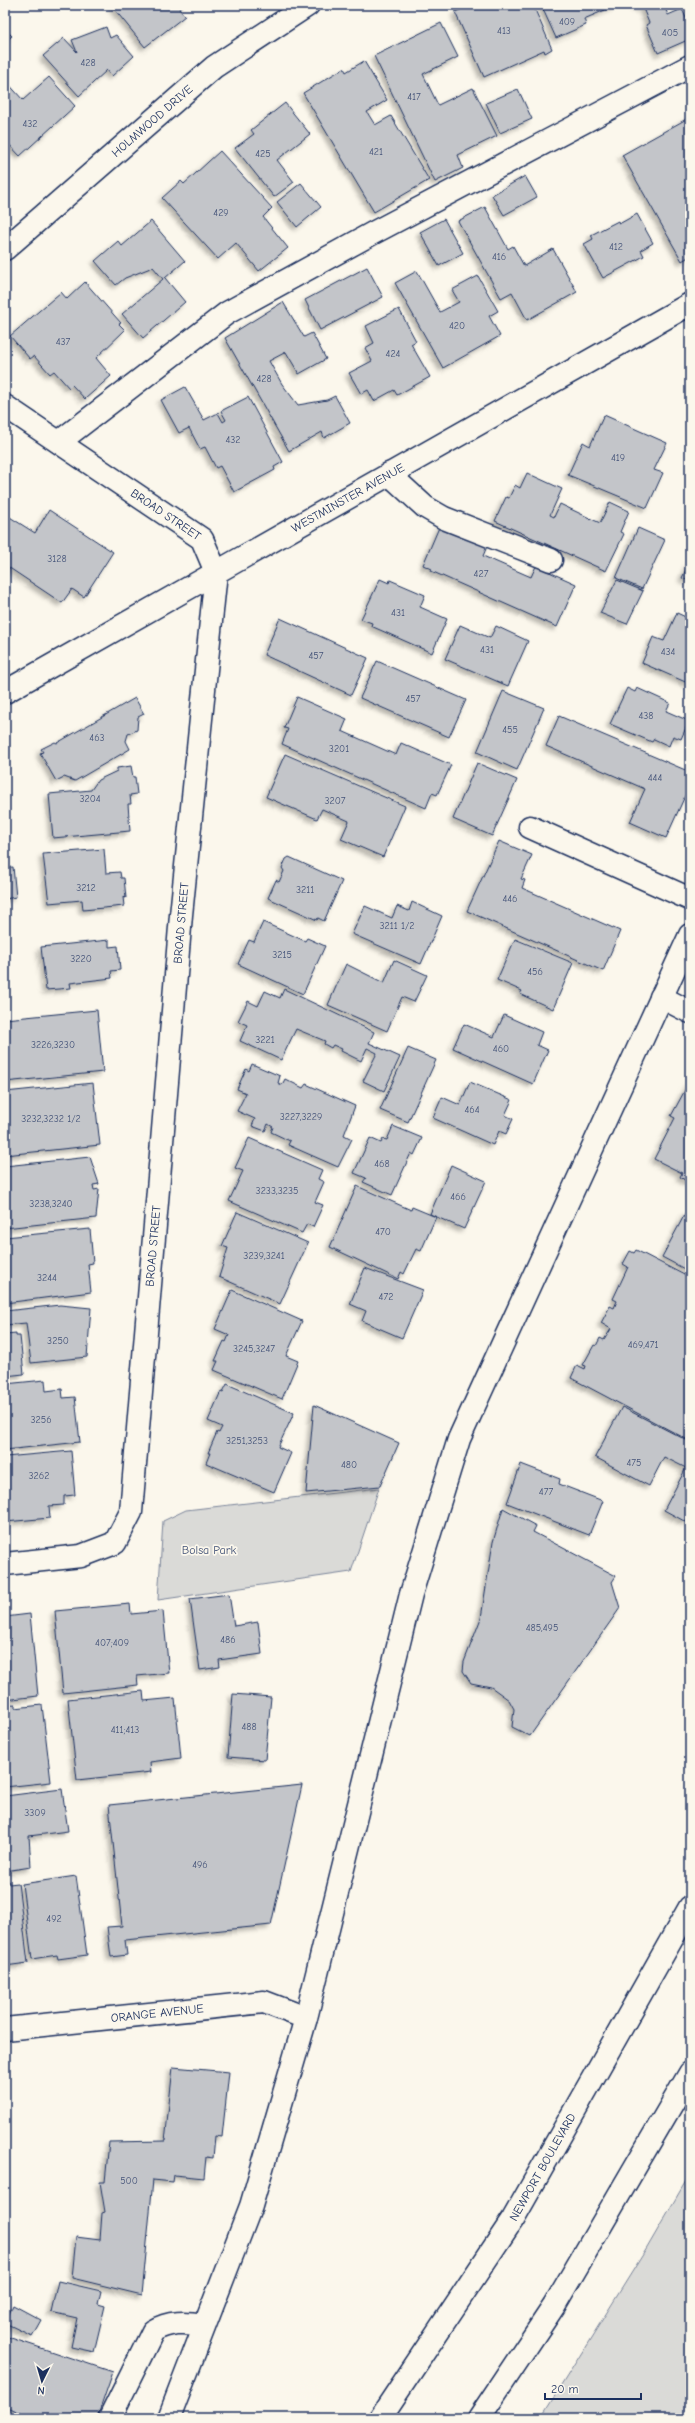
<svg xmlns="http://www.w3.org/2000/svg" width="695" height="2423" font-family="'Comic Neue',sans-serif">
  <defs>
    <filter id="shadow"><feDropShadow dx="-3.5" dy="3.5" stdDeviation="2" flood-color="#0004"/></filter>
  </defs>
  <rect width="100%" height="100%" fill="#fbf7ec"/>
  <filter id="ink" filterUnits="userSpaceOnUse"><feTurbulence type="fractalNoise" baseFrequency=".025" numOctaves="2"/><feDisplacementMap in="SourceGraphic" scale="8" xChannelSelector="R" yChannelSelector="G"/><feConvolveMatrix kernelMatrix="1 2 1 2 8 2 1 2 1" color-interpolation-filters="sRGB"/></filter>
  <g filter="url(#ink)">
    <path fill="#dadad7" stroke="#7a849a" d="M379,1488l-28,84 -193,28 5,-79 23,-11z
      M690,2174l-2,228 2,16h-149l106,-170z"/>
    <path fill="#c3c5c9" stroke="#1b2f5e" filter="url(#shadow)" d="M111,5h73l-5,4 6,7 -40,31z
      M472,5h61l19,44 -7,4 -1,-3 -60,27 -29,-65z
      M541,5h76l-33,14 2,6 -30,13z
      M635,5h29l4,10 14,-6 8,18v12l-32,14 -12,-28 3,-2 -7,-17 -5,2z
      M441,23l17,34 -35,17 15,31 35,-17 24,48 -39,19 5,13 -28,14 -61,-126z
      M106,27l4,11 6,-3 18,21 -22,20 -5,-6 -28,26 -36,-40 21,-18 13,14 -5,-12z
      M5,29l7,7 -7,6z
      M364,61l23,39 -20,12 8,13 16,-9 38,64 -55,32 -71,-119 41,-25 2,4z
      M49,77l26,29 -55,50 -15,-16v-60l18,20z
      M518,89l14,30 -32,14 -14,-30z
      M285,103l25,31 -33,26 17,22 -20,15 -39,-49 19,-14 -3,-4z
      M690,117v139l-8,5 -60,-106z
      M220,151l52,57 -9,9 25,31 -29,23 -23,-28 -18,16 -56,-61 19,-17 3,3z
      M525,176l12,21 -33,18 -12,-20z
      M301,183l20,24 -24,20 -20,-25z
      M485,207l23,42 5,-3 11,20 29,-17 24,43 -50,28 -15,-28 -11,6 -43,-77z
      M637,214l16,29 -12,7 3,6 -41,22 -19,-34 9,-5 -2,-4 27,-14 1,3z
      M444,219l19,34 -24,13 -19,-34z
      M151,221l34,40 -20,17 20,24 -42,36 -21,-24 41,-35 -10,-12 -28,11 -9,7 -21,-24 23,-20 4,5z
      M367,267l16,30 -63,33 -15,-30z
      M417,271l23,41 19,-10 -7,-12 26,-14 20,35 -9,5 11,20 -57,32 -48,-85z
      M85,282l36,41 -2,1 6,6 -29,28 15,18 -26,23 -13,-14 -3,3 -15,-17 -4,3 -16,-18 -4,3 -20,-23 51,-44 6,7z
      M283,302l21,35 8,-4 14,26 -27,15 -13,-22 -17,9 13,23 16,21 29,-5 8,-4 15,27 -26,15 -2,-6 -33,19 -64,-113z
      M399,309l17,32 -5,3 19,33 -33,18 -3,-5 -20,11 -6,-11 -7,4 -12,-21 23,-12 -7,-13 9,-5 -8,-17z
      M185,387l19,33 14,-7 5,9 3,-2 -5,-9 27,-14 35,65 -9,5 1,3 -41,22 -14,-26 -4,2 -11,-21 -5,2 -11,-21 -10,5 -18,-33z
      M604,415l63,28 -13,27 9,3 -16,35 -79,-33 15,-33 7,4z
      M527,473l35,16 -12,26 4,2 6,-13 40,19 10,-21 19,9 -9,21 4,2 -18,37 -111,-50 11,-24 3,1 6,-13 5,3z
      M49,510l64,42 -29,45 -12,-8 -10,14 -57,-38v-51l30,19z
      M440,525l48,19 -5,12 48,21 5,-11 40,18 -19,43 -126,-56 1,-2 -9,-4z
      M638,528l27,12 -23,49 -26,-11z
      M690,561v20l-8,-3z
      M380,579l9,4 1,-3 35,15 -5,12 27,12 -15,34 -61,-27 1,-3 -11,-4z
      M617,580l26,11 -16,33 -27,-11z
      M5,596l5,3 -5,4z
      M677,613l13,6v65l-48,-21 11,-26 11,4z
      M280,618l88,40 -17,37 -87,-40z
      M460,625l30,13 6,-12 32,15 -20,45 -63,-27z
      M377,661l89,39 -17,37 -89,-39z
      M627,688l8,4 2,-4 33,15 -4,8 23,10 -8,18 -8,-3 -4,10 -15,-7 -2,3 -42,-18z
      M503,691l41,17 -27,62 -40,-18z
      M297,697l50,22 -5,12 54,24 5,-12 50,22 -14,30 -5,-2 -6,15 -144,-64 6,-15 -4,-1z
      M135,698l9,16 -6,3 -1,13 -9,4 -2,7 4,8 -55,32 -11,-4 -8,4 -16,-28 3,-1 -2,-3 14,-7 2,1z
      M559,716l131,56v13l-24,53 -36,-16 15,-33 -99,-43z
      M285,754l120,52 -22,51 -42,-18 8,-18 -27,-12 -5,10 -51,-22z
      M477,763l40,17 -25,56 -39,-17z
      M131,766l2,11h2l2,17 -7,1 1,9h-3l2,27 -77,7 -4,-44 42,-4 7,-10 19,-9v-3z
      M499,841l33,14 -11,24 4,1 -3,8 98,43 -17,40 -136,-60z
      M104,849l2,24 14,-1 1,6h3l2,20 -3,-1 1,9 -41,4 -1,-10 -33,3 -6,-49z
      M289,857l53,24 -18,40 -6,-3 -1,2 -49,-22 8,-18 3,2 5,-11 -2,-3 4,-9z
      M13,867l3,30 -11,2v-31z
      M412,902l30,14 -21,48 -69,-30 13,-28 27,12 5,-12 12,5z
      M263,922l42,19 2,-3 18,8 -22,48 -65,-30 11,-24 5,2z
      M515,939l58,24 -20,46 -33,-15 2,-3 -25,-11z
      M109,940v7l9,-1 2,24 -9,1 1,7 -42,5 1,5 -25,2 -5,-43z
      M394,960l33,15 -13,27 -12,-5 -15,34 -59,-26 18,-41 38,19z
      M284,989l90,43 -5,11 31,14 -16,34 -21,-10 14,-28 -10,-5 -6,13 -20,-10 1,-2 -9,-4 -2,3 -7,-4 1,-3 -29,-12 -15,31 -41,-19 7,-16 -9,-4 10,-20 10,5 7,-15 15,7z
      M97,1010l6,62 -98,10v-63z
      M504,1015l38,17 -5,13 11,5 -15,34 -80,-36 11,-24 30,13z
      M408,1048l28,12 -28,62 -28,-12z
      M252,1064l28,12 -2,7 4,2 3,-6 18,9 3,-4 49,22 -11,29 8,4 -14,28 -50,-22 2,-4 -19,-9 2,-5 -5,-3 -3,7 -13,-5 3,-7 -18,-8 9,-18 -9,-4 9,-20 3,2z
      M690,1081v102l-10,-6 2,-4 -28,-14 21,-41 -4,-2z
      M470,1082l42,18 -7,15 8,4 -7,15 -7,-3 -6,14 -60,-27 9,-21 18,8z
      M93,1083l7,62 -95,10v-63z
      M393,1126l29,12 -8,17 -3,-2 -19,42 -29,-13 3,-4 -12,-5 16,-35 11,5 2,-4 4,1z
      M249,1138l73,32 -4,9 6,3 -9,20 8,3 -10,22 -6,-3 -5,9 -73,-32 14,-30 -8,-3z
      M90,1157l9,27 -6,1 1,5 5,-1 -3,29 -91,10v-62z
      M451,1165l35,16 -22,48 -34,-15z
      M357,1186l54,24 1,-3 24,10 -15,34 -5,-2 -12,25 -3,-2 -3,7 -68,-32z
      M237,1212l71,31 -28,61 -61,-27 9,-29 -6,-2z
      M686,1212l4,1v59l-28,-15z
      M90,1229l3,34 -5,1 3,28 -86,11v-66z
      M636,1250l54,28v163l-119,-63 6,-13 8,4 1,-3 -3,-1 11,-20 2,1 4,-8 4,2 7,-11 -10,-6 9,-17 4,2 3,-7 -4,-2 15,-32 -5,-3 7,-13 4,2z
      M365,1268l58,22 -21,48 -40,-17 4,-10 -16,-7z
      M232,1290l70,31 -16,35 12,5 -16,38 -68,-29 4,-9h-3l9,-20 2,1 3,-7 -14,-6z
      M60,1305l31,3 -4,49 -56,6 -5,-40 -21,2v-14z
      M16,1333v3h4l4,38 -19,2v-42z
      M45,1380l1,11 16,-2 1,9 12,-1 5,45 -75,8v-66z
      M227,1384l67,29 -16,34 13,6 -17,39 -68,-29 4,-10h-2l9,-21 2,1 3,-6 -14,-6 13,-30 2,1z
      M314,1405l85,38 -19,43 -74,7z
      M622,1407l68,35v75l-4,5 -22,-12 22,-42 -22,-11 -15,29 -54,-29z
      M71,1451l4,44 -11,1v9l-15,1 1,12 -45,4v-65z
      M521,1464l39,15 -1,5 44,17 -14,34 -82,-32z
      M503,1508l33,18 -3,6 83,44 -4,6 8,26 -90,128 -18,-9 2,-18 -5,-9 -18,-13 -20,-4 -8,-12 1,-9 17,-44 12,-76z
      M229,1594l5,32 24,-4 4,32 -43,6 1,7 -20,3 -10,-71z
      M130,1604l1,10 32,-3 6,62 -32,3 1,9 -75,8 -8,-82z
      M30,1614l8,82 -33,4v-83z
      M143,1691l1,10 31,-3 6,60 -31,4 1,10 -74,8 -9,-81z
      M233,1694l38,3 -6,63 -37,-3z
      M15,1704v4l27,-3 9,77 -46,5v-82z
      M302,1785l-31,140 -146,15 2,15 -16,2 -4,-30 15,-1 -13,-121z
      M62,1789l6,42 -39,5 2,31 -26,4v-75z
      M76,1876l11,79 -29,4 -1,-4 -25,4 -10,-75z
      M5,1881h4v3l9,-1 10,80 -23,3z
      M173,2067l56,5 -7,65 -7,-1 -2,22 -7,-1 -2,21 -30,-3 -1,7 -20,-2 -11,115 -70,-17 4,-41 24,3 2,-27 3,-1 -5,-30h5l4,-40 56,-1z
      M58,2281l43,10 -3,13 7,2 -11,46 -23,-5 6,-29 -26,-6z
      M13,2305l28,15 -9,16 -27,-13z
      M5,2336l108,36 -16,46h-67l-25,-12z"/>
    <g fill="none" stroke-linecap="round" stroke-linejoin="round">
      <defs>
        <g id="minor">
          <path id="s1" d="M5,249l209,-182 94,-62"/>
          <path id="s2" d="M5,406l197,133 14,33 -35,343 -50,597 -16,31 -34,13 -76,8"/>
          <path d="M59,442l168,-129 146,-80 317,-167"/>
          <path d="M389,474l36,33 19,11 107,42"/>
          <path id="s3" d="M5,692l685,-388"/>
          <path d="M530,827l160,72"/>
          <path d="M661,997l29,15"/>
          <path id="s4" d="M5,2029l259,-27 42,16"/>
          <path d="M110,2418l43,-87c16,-10 33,-9 51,-6"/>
          <path d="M169,2418l82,-212 55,-188 105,-424 48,-155 231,-504"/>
        </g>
        <g id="highway">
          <path id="s5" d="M380,2418l133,-199 177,-312"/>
          <path d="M479,2418l75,-112 136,-233"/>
        </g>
      </defs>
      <use href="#minor" stroke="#1b2f5e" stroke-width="25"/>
      <use href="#highway" stroke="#1b2f5e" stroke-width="25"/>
      <use href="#minor" stroke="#fbf7ec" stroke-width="22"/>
      <use href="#highway" stroke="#fbf7ec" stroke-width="22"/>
    </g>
  </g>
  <g text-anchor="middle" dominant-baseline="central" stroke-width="3.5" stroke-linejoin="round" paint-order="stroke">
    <g font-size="10" fill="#455479">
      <text x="567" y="22">409</text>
      <text x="504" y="31">413</text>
      <text x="670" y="33">405</text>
      <text x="88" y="63">428</text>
      <text x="414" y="97">417</text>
      <text x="30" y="124">432</text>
      <text x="376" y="152">421</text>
      <text x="263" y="154">425</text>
      <text x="221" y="213">429</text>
      <text x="616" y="247">412</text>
      <text x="499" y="257">416</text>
      <text x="457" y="326">420</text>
      <text x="63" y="342">437</text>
      <text x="393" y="354">424</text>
      <text x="264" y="379">428</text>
      <text x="233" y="440">432</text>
      <text x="618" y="458">419</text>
      <text x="57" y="559">3128</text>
      <text x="481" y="574">427</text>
      <text x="398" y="613">431</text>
      <text x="487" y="650">431</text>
      <text x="668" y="652">434</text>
      <text x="316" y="656">457</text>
      <text x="413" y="699">457</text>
      <text x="646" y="716">438</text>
      <text x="510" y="730">455</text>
      <text x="97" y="738">463</text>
      <text x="339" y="749">3201</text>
      <text x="655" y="778">444</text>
      <text x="90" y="799">3204</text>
      <text x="335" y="801">3207</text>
      <text x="86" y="888">3212</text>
      <text x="305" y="890">3211</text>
      <text x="510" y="899">446</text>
      <text x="397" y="926">3211 1/2</text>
      <text x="282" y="955">3215</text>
      <text x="81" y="959">3220</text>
      <text x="535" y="972">456</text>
      <text x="265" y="1040">3221</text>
      <text x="53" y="1045">3226,3230</text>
      <text x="501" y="1049">460</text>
      <text x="472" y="1110">464</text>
      <text x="301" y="1117">3227,3229</text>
      <text x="51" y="1119">3232,3232 1/2</text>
      <text x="382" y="1164">468</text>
      <text x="277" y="1191">3233,3235</text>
      <text x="458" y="1197">466</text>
      <text x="51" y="1204">3238,3240</text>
      <text x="383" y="1232">470</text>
      <text x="264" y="1256">3239,3241</text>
      <text x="47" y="1278">3244</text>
      <text x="386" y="1297">472</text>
      <text x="58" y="1341">3250</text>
      <text x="643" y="1345">469,471</text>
      <text x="254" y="1349">3245,3247</text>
      <text x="41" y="1420">3256</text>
      <text x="247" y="1441">3251,3253</text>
      <text x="634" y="1463">475</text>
      <text x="349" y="1465">480</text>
      <text x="39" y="1476">3262</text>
      <text x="546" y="1492">477</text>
      <text x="542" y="1628">485,495</text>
      <text x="228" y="1640">486</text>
      <text x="112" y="1643">407;409</text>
      <text x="249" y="1727">488</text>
      <text x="125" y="1730">411;413</text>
      <text x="35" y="1813">3309</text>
      <text x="200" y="1865">496</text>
      <text x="54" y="1919">492</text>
      <text x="129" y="2181">500</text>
    </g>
    <g font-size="12" fill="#1b2f5e" stroke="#fbf7ec">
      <text stroke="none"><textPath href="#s1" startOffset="195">HOLMWOOD DRIVE</textPath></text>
      <text stroke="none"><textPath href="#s3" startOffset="394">WESTMINSTER AVENUE</textPath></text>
      <text stroke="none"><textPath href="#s2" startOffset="194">BROAD STREET</textPath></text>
      <text transform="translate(181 923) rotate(-85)">BROAD STREET</text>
      <text transform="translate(153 1246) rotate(-85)">BROAD STREET</text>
      <text stroke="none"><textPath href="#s4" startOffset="153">ORANGE AVENUE</textPath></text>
      <text stroke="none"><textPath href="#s5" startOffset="299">NEWPORT BOULEVARD</textPath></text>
    </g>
    <g font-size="12" fill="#415176" stroke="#fbf7ec">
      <text x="209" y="1550">Bolsa Park</text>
    </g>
  </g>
  <rect width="695" height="2423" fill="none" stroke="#fbf7ec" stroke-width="20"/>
  <rect x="10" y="10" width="675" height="2403" fill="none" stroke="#1b2f5e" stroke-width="1.5" filter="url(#ink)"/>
  <g transform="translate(42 2381) rotate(185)" stroke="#fbf7ec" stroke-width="3" paint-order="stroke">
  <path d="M0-3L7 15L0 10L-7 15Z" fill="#1b2f5e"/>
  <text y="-6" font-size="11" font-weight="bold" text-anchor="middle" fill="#1b2f5e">N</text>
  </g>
  <path d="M545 2393v6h96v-6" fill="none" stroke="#1b2f5e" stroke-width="2"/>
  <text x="551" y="2393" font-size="12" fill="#1b2f5e" stroke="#fbf7ec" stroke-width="3" paint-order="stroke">20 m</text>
</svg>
